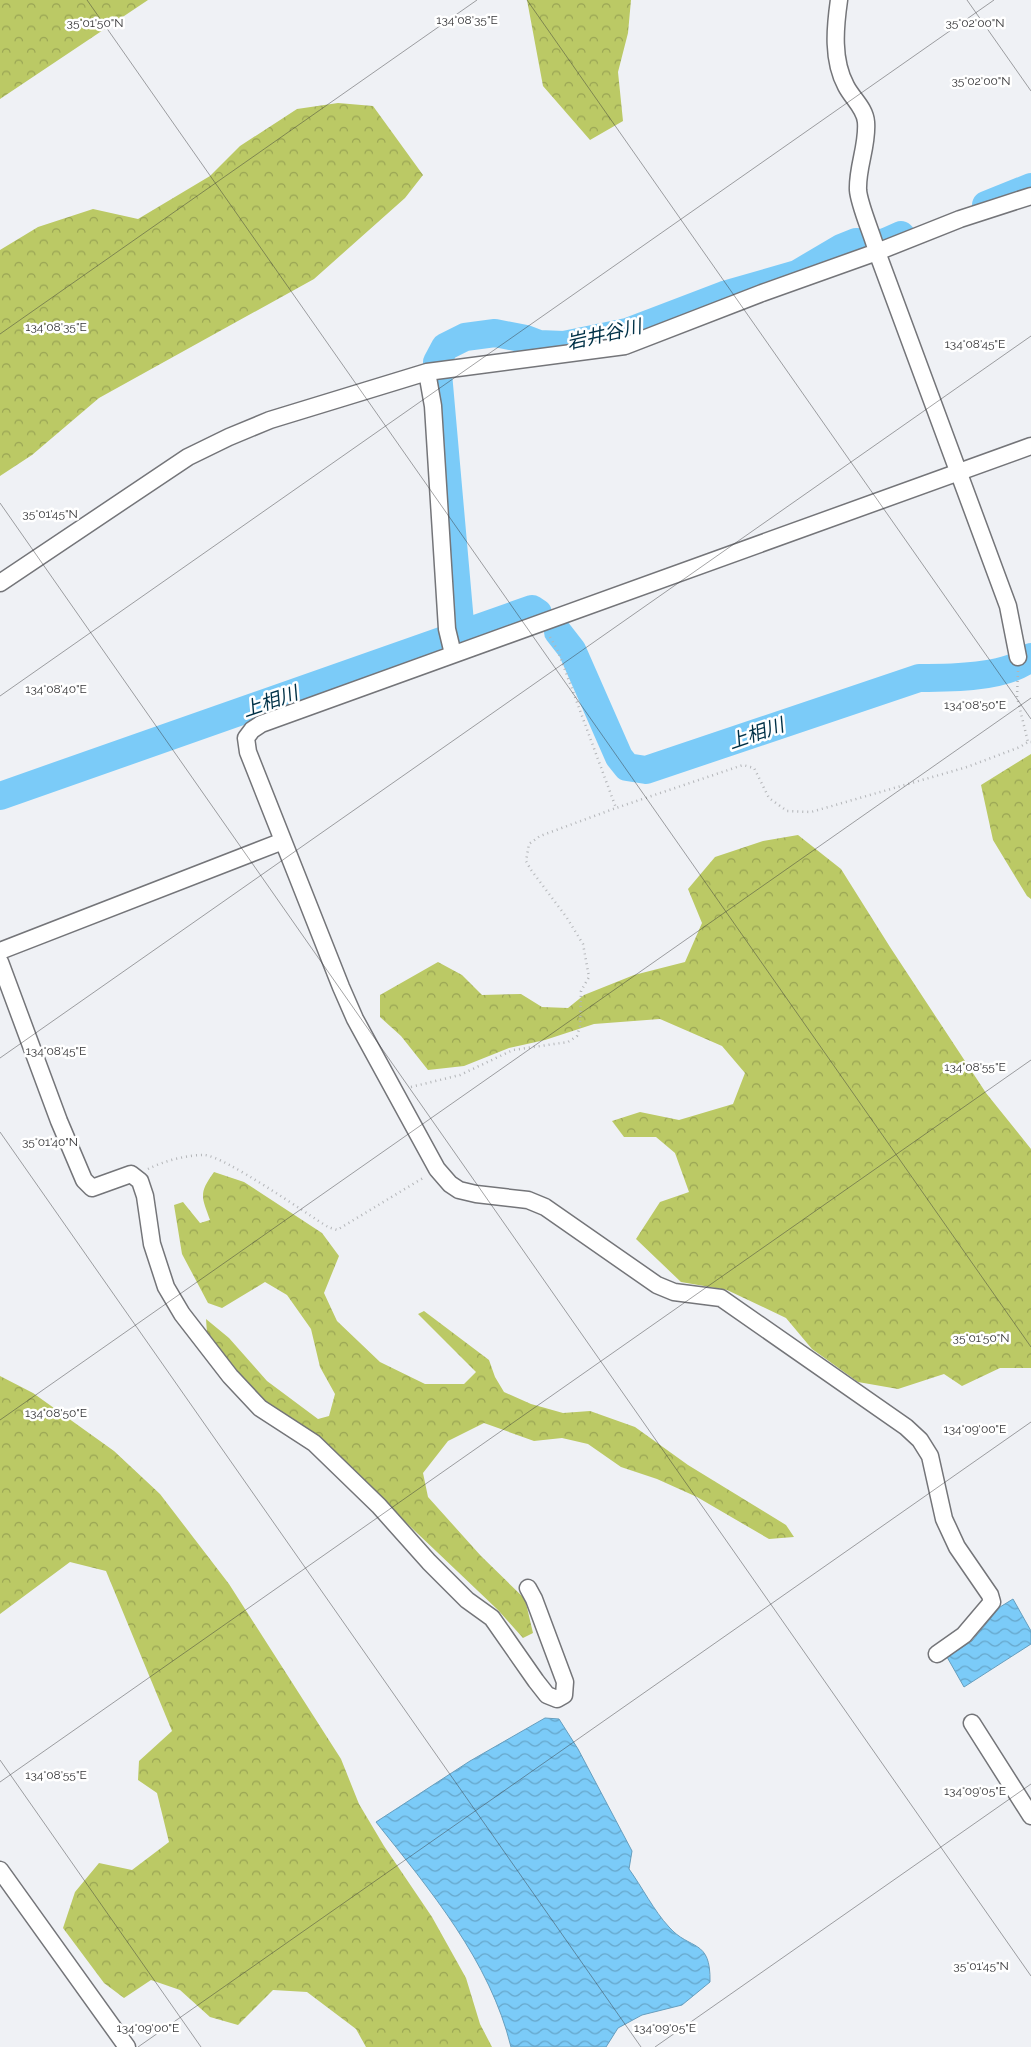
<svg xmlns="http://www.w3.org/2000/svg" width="1031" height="2047" font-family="Raleway,'Noto Sans JP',sans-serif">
  <defs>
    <pattern id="forest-crowns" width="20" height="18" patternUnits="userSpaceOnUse" patternTransform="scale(1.25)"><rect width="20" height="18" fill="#bbc965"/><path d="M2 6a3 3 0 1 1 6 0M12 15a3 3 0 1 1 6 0" fill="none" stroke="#99a454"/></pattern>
    <pattern id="water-waves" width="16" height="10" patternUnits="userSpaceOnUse" patternTransform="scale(1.25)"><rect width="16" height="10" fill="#7bcbf8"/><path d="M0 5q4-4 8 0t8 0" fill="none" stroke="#66a6ca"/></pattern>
  </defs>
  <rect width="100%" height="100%" fill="#eff1f5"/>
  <path fill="url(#forest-crowns)" d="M0,0h148l-148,99z
    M527,0h104l-3,33 -10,39 5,49 -33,19 -47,-54z
    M338,103l35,3 50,69 -18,23 -91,81 -215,119 -67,57 -32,21v-226l38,-23 55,-18 45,10 72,-43 30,-30 57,-37z
    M1031,754v145l-4,-3 -34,-56 -12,-55z
    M798,835l43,34 49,78 96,146 45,56v219h-31l-38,18 -18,-12 -46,15 -40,-7 -46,-33 -26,-31 -59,-28 -46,-8 -45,-43 24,-37 29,-10 -14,-39 -19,-16h-32l-12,-16 28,-9 39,8 54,-16 12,-31 -23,-27 -62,-27 -66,5 -49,16 -36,8 -45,18 -36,4 -27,-34 -21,-19v-22l58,-33 24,13 20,20 39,-1 21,13 26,1 16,-13 50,-20 51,-13 17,-39 -14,-34 27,-32 48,-16z
    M214,1172l30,10 78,51 17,23 -15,37 13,28 43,41 45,22h39l12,-12 -58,-58 6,-3 65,49 6,17 9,15 27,12 32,9 27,-2 45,16 53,38 98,60 8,12 -25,2 -72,-42 -40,-18 -36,-12 -33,-23 -26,-6 -28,3 -50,-18 -36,18 -25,32 5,24 53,59 44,43 8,34 -10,5 -25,-28 -163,-155 -79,-61 -49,-61 -1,-14 23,19 38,43 51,38 11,-3 6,-22 -15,-27 -9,-38 -24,-34 -22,-13 -43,26 -14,-5 -26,-49 -8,-49 9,-3 17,21 10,-3c-8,-23 -12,-26 4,-48z
    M0,1376l33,17 81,58 46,43 69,90 112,175 18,45 25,42 48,71 34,61 14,46 12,23h-126l-10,-18 -49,-37 -34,-2 -35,35 -28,-8 -30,-27 -29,-10 -27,18 -20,-15 -41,-55 12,-36 24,-29 33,7 37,-28 -12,-49 -19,-13 1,-19 33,-30 -66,-160 -36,-9 -70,52z"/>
  <path fill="url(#water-waves)" stroke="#669ebe" d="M1013,1599l18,32v13l-67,43 -17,-30 25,-16 28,-34z
    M545,1718l14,1 19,30 54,102 -3,18c13,18 25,42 40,58 21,24 42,11 41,55l-28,23 -40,10 -24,13 -12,19h-95c-21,-86 -81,-157 -135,-225l94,-61z"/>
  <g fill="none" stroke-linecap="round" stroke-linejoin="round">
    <path stroke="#7bcbf8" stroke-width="28" d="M986,205l45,-18
      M558,632l14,18 47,107 8,10 19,3 273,-92c30,0 89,0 112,-21
      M461,634l-24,-272 8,-15 20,-10 30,-4 31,6 13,5 25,1 63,-13 97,-37 73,-21 44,-26 15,-6 27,1 18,-8
      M0,796l532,-187 6,4"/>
    <defs>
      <path id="minor" d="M839,0c-4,28 -7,60 7,86 6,12 19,22 20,36 2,23 -9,45 -8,68 1,15 15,46 19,62l131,354 10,51
        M427,372l6,34 14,223 6,25
        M0,583l188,-126 41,-20 41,-17 157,-48 198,-26 137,-53 115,-41 83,-33 71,-23
        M0,951l283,-110
        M0,962l59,159 25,59 8,8 39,-14 9,7 5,15 7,48 14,43 16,27 48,62 30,32 54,35 65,63 50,56 38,38 25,18 44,63 11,14 10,4 7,-4 1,-13 -31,-83 -6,-11
        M937,1654l27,-19 28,-33 -2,-7 -33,-48 -13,-28 -14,-63 -10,-16 -14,-13 -185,-129 -47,-6 -17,-7 -112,-78 -17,-7 -52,-6 -17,-4 -9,-6 -13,-15 -82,-150 -14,-32 -93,-235 -2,-14 6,-8 9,-6 770,-278
        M972,1723l59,93
        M0,1870l127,177"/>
    </defs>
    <use href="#minor" stroke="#747579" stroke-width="19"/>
    <path stroke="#b3b5b8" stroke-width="2.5" stroke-dasharray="1 4" stroke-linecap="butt" d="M550,637l8,14 58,157 127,-43 11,3 15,30 18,13 24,1 156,-45 53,-20 8,-5
      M1018,671l-1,26 11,45h3
      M411,1087l49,-12 53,-25 55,-8 9,-6 3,-10 1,-35 8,-14 -6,-33 -16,-26 -36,-48 -5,-9 3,-17 11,-8 76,-28
      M148,1169c16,-8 38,-14 56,-14 19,0 103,59 124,72l9,3 86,-52"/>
    <use href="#minor" stroke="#fff" stroke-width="16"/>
  </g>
  <path fill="none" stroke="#353537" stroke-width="1" stroke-opacity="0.45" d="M87,0l944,1347M527,0l504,719M967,0l64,91M0,334l477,-334M0,503l1031,1473M0,696l994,-696M0,1058l1031,-722M0,1132l641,915M0,1420l1031,-722M0,1760l201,287M0,1782l1031,-722M138,2047l893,-625M655,2047l376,-263"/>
  <g text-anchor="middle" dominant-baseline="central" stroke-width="5" stroke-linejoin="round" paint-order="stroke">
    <g font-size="19" font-style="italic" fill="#003147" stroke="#fff">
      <text transform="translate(604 334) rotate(-13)">岩井谷川</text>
      <text transform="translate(270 701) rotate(-19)">上相川</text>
      <text transform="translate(756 733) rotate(-19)">上相川</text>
    </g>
  </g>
  <g font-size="12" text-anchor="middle" fill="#353537" stroke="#fff" stroke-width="5" stroke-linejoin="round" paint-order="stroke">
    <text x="467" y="24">134°08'35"E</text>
    <text x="95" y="27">35°01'50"N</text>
    <text x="975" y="27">35°02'00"N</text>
    <text x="981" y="85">35°02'00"N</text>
    <text x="56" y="331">134°08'35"E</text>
    <text x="975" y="348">134°08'45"E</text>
    <text x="50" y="518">35°01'45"N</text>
    <text x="56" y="693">134°08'40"E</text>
    <text x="975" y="709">134°08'50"E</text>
    <text x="56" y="1055">134°08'45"E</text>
    <text x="975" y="1071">134°08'55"E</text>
    <text x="50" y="1146">35°01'40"N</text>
    <text x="981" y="1342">35°01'50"N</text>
    <text x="56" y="1417">134°08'50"E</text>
    <text x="975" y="1433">134°09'00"E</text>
    <text x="56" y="1779">134°08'55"E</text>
    <text x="975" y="1795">134°09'05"E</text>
    <text x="981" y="1970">35°01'45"N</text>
    <text x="148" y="2032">134°09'00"E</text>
    <text x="665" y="2032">134°09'05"E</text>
  </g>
</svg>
